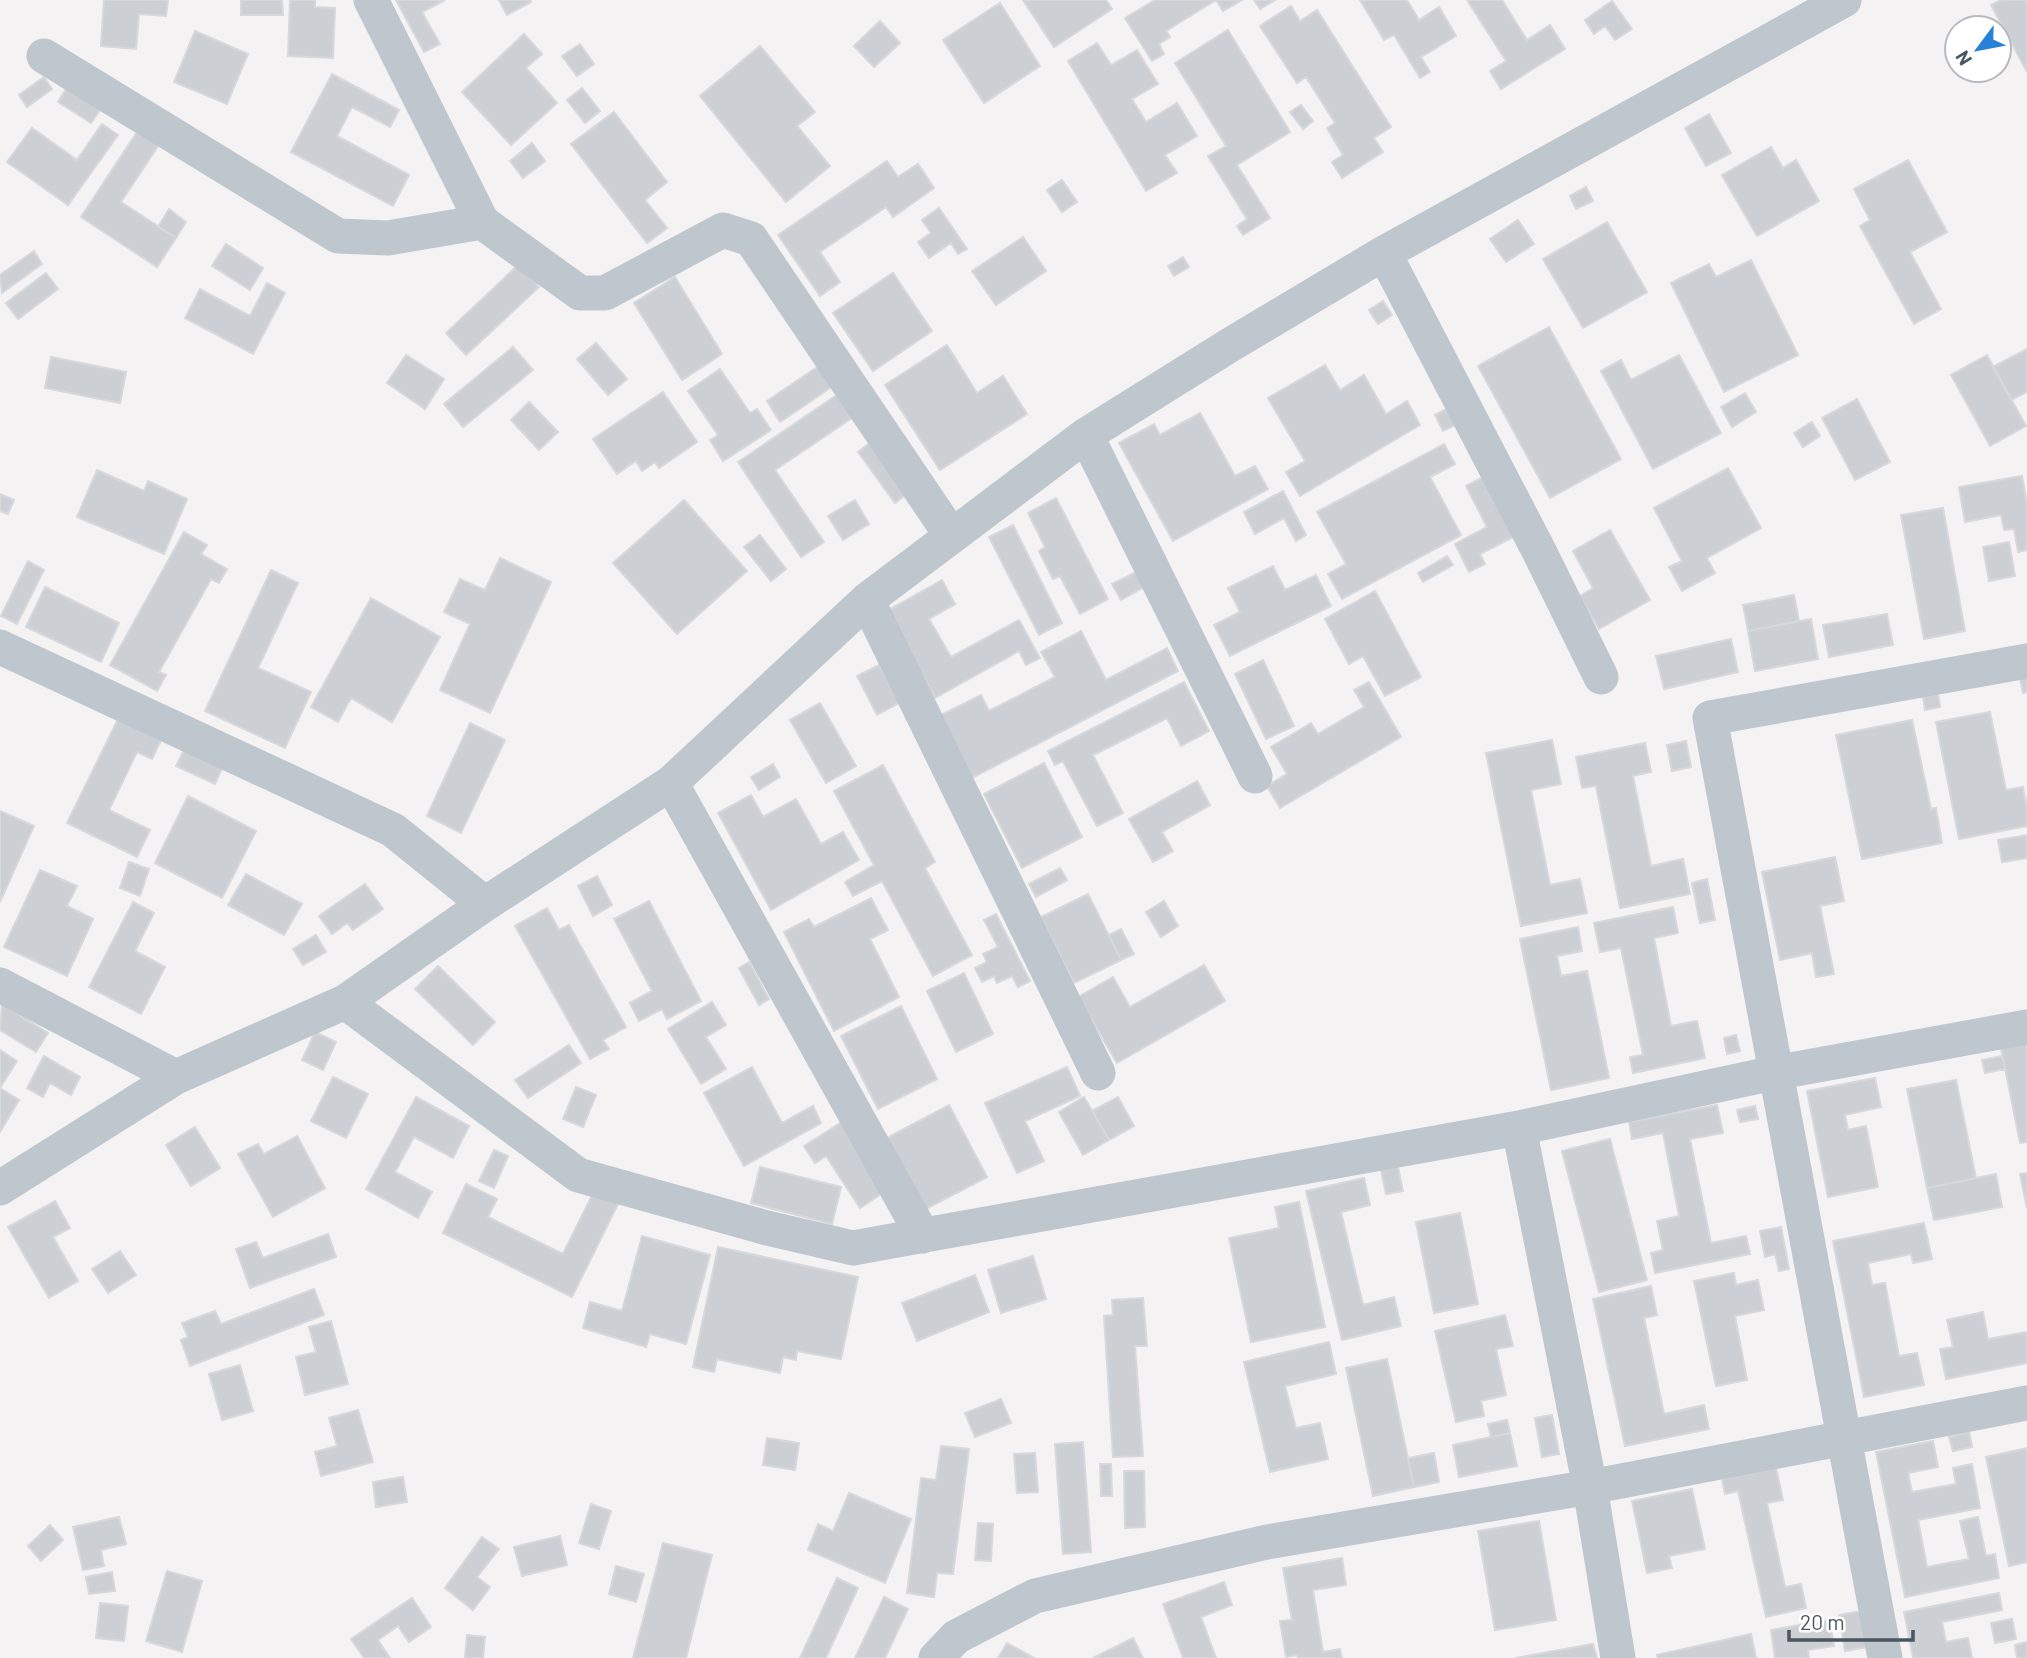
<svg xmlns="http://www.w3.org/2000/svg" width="2027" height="1658" font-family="Barlow,sans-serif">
  <rect width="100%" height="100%" fill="#f4f2f2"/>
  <path fill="#cccfd3" stroke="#d6d8dc" stroke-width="2" d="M104,0h64l-2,16 -27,-2 -3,35 -35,-3z
    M241,0h41l1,15h-42z
    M290,0h25v7l20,1 -2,50 -45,-2z
    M396,0h49l-23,12 18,32 -16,8z
    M499,0h31l1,2 -24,13z
    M1023,0h83l6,9 -58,38z
    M1155,0h87l-19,11 -7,-11 -50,31 4,6 -11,7 5,10 -12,7 -27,-43z
    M1254,0h21l-15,9z
    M1360,0h47l12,20 20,-13 17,29 -35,21 9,15 -10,6 -26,-43 -10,5z
    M1467,0h35l25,40 23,-15 15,24 -64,40 -11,-18 16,-10z
    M2001,0h26v72l-36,-67z
    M1612,1l20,28 -17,11 -10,-14 -11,8 -9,-14z
    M1000,3l40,63 -56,37 -41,-63z
    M1291,6l9,15 17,-11 74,117 -17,11 9,14 -41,26 -10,-16 11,-7 -16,-27 8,-5 -29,-46 -9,6 -37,-57z
    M880,21l20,22 -26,24 -20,-21z
    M1228,30l62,102 -53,33 33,53 -27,17 -6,-9 10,-7 -39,-63 18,-10 -51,-83z
    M195,31l53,23 -21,50 -53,-22z
    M524,34l18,20 -16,14 31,35 -46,42 -49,-53z
    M1097,43l14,22 26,-15 21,34 -26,15 14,23 31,-19 20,33 -32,19 12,18 -31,18 -78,-130z
    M580,44l14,20 -17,12 -15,-20z
    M760,46l55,66 -18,14 33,40 -44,36 -86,-106z
    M332,74l67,36 -9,17 -38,-20 -15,29 72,39 -16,31 -102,-54z
    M44,77l8,12 -25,18 -8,-12z
    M69,84l34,22 -12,17 -33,-21z
    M582,88l18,23 -15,12 -18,-23z
    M1301,105l12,16 -10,8 -13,-17z
    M614,112l53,70 -22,18 22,28 -20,15 -76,-99z
    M1709,114l22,39 -25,13 -21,-38z
    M143,123l21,14 -43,65 55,36 -19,29 -76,-50z
    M102,124l16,11 -50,70 -61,-43 25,-34 45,32z
    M532,143l13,18 -22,17 -13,-17z
    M1771,147l12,21 13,-8 23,41 -62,35 -35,-61z
    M1908,160l39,72 -37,20 31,57 -27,15 -54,-98 10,-6 -16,-31z
    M887,161l11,16 20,-13 16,24 -41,29 -7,-10 -66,45 20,30 -20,14 -42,-61z
    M1062,180l15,22 -15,10 -15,-22z
    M1586,187l7,14 -17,8 -6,-13z
    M939,208l28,41 -9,5 -7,-11 -22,15 -11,-16 13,-9 -9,-13z
    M169,209l17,13 -10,16 -18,-11z
    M1518,220l16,24 -28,18 -16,-23z
    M1607,222l40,70 -64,36 -40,-69z
    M1023,237l23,34 -50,34 -24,-34z
    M226,244l37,24 -13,22 -38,-24z
    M34,251l8,13 -40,29 -2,-18z
    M1183,257l6,10 -15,9 -6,-10z
    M1751,260l47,95 -74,37 -53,-109 38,-19 7,13z
    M519,264l20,23 -73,68 -20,-22z
    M46,273l12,16 -40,30 -12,-16z
    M893,273l39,58 -59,40 -40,-58z
    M675,277l47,77 -40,26 -48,-77z
    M267,283l18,10 -32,61 -68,-36 15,-29 50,27z
    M1383,301l9,14 -14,9 -9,-14z
    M1549,327l72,132 -71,39 -72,-132z
    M596,343l31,36 -19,16 -31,-36z
    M947,345l30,48 26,-17 24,38 -87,56 -55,-85z
    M513,347l20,23 -70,57 -19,-23z
    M2027,349v43l-16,8 -18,-33z
    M406,355l38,24 -19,30 -38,-26z
    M1679,355l42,78 -68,36 -52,-98 20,-11 10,20z
    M1987,355l39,71 -36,20 -39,-71z
    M51,357l75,15 -6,31 -75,-15z
    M1325,365l15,25 24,-15 22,39 21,-13 13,24 -120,71 -14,-24 19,-11 -37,-63z
    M819,366l14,20 -53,36 -13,-21z
    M720,369l30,44 7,-4 14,21 -48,31 -13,-21 8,-5 -30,-44z
    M663,392l34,50 -38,26 -4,-6 -13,9 -6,-10 -19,13 -24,-35z
    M1745,393l11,19 -24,15 -11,-20z
    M837,395l15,23 -77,52 49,72 -23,15 -63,-95z
    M1857,399l33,63 -35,18 -33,-62z
    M529,402l29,30 -19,18 -28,-30z
    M1446,409l9,16 -12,6 -8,-16z
    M1200,413l35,63 20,-10 13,23 -95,52 -54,-98 35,-19 6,11z
    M1812,422l8,14 -17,11 -9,-14z
    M872,441l37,51 -14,11 -37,-51z
    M1444,444l11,20 -25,13 31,58 -119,64 -14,-25 18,-10 -29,-52z
    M1728,468l33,60 -54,30 8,15 -33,18 -13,-24 13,-6 -28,-53z
    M97,470l47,21 4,-10 39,18 -23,55 -87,-37z
    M1485,476l32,59 -37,19 5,10 -16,8 -14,-28 32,-17 -21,-41z
    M2022,476l5,28v46l-9,2 -4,-23 -10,1 -3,-15 -36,7 -6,-35z
    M1283,491l23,44 -10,6 -12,-23 -29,16 -11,-22z
    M0,494l14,6 -6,14 -8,-3z
    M1056,498l52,101 -28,15 -20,-38 -7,3 -14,-28 6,-4 -17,-34z
    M684,500l63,71 -70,63 -64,-71z
    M855,500l14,24 -26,16 -15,-24z
    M1943,508l22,123 -41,8 -23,-124z
    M1013,525l49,98 -23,12 -50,-98z
    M1610,530l40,70 -51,29 -19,-33 13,-8 -20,-37z
    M184,532l23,13 -6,9 26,15 -8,14 -8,-4 -52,93 7,3 -9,16 -47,-26z
    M760,535l26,34 -15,12 -27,-34z
    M2009,542l6,34 -26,5 -6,-34z
    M1447,556l6,9 -30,17 -5,-9z
    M500,558l51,24 -61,131 -50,-23 30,-66 -26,-12 16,-33 25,11z
    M28,561l16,9 -27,54 -16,-8z
    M1273,566l12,24 31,-15 15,31 -101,50 -16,-31 26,-13 -12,-24z
    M271,570l27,13 -40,85 53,24 -26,56 -80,-37z
    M1138,571l8,15 -25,14 -9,-16z
    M942,580l13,24 -26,15 22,38 68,-37 21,38 -14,7 -7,-14 -84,47 -48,-87z
    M45,587l74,36 -18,39 -75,-35z
    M1375,591l46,86 -36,19 -22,-40 -14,8 -24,-45z
    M1794,595l5,26 -51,10 -5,-26z
    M371,598l69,39 -48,85 -41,-24 -13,24 -27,-15z
    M1887,614l6,31 -64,12 -6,-32z
    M1811,619l7,40 -63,12 -7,-40z
    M1081,631l25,49 61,-32 11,23 -206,107 -31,-63 40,-20 8,16 66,-34 -14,-25z
    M1731,639l7,33 -74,17 -8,-33z
    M1263,660l31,66 -28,13 -31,-65z
    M879,665l20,38 -22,12 -20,-39z
    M2027,676v16l-4,1 -3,-15z
    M1184,682l25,49 -28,15 -14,-28 -74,37 30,58 -26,13 -34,-65 -8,4 -7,-14z
    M1369,682l32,55 -121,71 -13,-22 20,-12 -16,-27 40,-24 7,11 46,-27 -10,-17z
    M1938,694l2,13 -15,3 -2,-13z
    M820,703l36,63 -30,17 -36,-63z
    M1990,712l16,78 17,-3 4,21v18l-68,13 -23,-117z
    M120,715l43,21 -11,23 -15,-7 -28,58 41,20 -13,27 -70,-34z
    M1912,720l19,89 5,-1 6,35 -80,16 -26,-124z
    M470,723l35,17 -44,93 -34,-17z
    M1552,740l9,44 -30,6 19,95 30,-6 7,34 -66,13 -35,-173z
    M1686,741l5,26 -19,4 -5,-26z
    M1645,743l6,29 -18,4 18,90 32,-7 7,35 -70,14 -24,-122 -14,2 -6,-31z
    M184,750l38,18 -7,16 -39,-18z
    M1044,763l38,74 -60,31 -38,-74z
    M773,764l7,13 -21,13 -8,-13z
    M883,765l52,97 -10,6 47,87 -39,21 -51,-95 -29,15 -8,-14 29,-17 -40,-74z
    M1197,781l13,24 -48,27 11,19 -20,11 -24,-43z
    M751,795l12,22 33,-18 25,45 22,-12 16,28 -88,50 -53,-97z
    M188,796l68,35 -34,67 -67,-35z
    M0,811l34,15 -34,76z
    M2027,835v23l-25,4 -4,-22z
    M1835,857l9,44 -24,5 14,68 -18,3 -4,-24 -32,7 -18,-88z
    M129,862l20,7 -9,27 -20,-8z
    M1060,868l7,12 -31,17 -7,-13z
    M40,870l37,16 -10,20 26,13 -26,57 -63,-29z
    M246,874l56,30 -18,31 -56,-30z
    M597,876l15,29 -19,11 -15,-30z
    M1707,879l8,41 -15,3 -8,-40z
    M365,884l18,25 -30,21 -6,-7 -15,11 -13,-18z
    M1088,894l33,66 -47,23 -33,-66z
    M871,898l17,32 -18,9 29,58 -65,34 -50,-99 25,-13 5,8z
    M649,901l52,100 -34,18 -5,-10 -23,12 -9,-18 22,-12 -38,-72z
    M1164,901l14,25 -17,11 -15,-25z
    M133,902l21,11 -19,38 30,16 -24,47 -52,-27z
    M1673,907l5,26 -24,5 17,88 26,-5 8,37 -72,15 -3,-16 13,-2 -22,-107 -21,4 -6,-29z
    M547,908l12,22 10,-5 57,102 -23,13 6,9 -19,10 -75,-133z
    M996,914l34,67 -12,6 -6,-11 -15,7 -3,-7 -12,6 -7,-14 12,-6 -4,-8 15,-7 -14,-27z
    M1578,927l4,24 -25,5 4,20 26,-5 22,107 -58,12 -31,-151z
    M1121,929l13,25 -13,6 -12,-25z
    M316,935l10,17 -23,13 -10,-16z
    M749,962l20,37 -10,6 -20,-37z
    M1204,965l21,36 -108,62 -39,-66 35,-20 17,30z
    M438,966l57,56 -22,23 -58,-56z
    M964,973l29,61 -37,18 -29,-61z
    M712,1002l14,23 -20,12 20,32 -25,15 -33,-55z
    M2,1004l46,29 -12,19 -36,-22z
    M901,1006l36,73 -59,30 -37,-73z
    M315,1032l21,10 -13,28 -21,-10z
    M1736,1035l4,16 -13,3 -3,-16z
    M2027,1043v99l-7,1 -19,-95z
    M569,1045l12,18 -53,35 -13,-18z
    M0,1050l17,11 -17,27z
    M44,1056l36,21 -9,18 -21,-12 -7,14 -16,-9z
    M2002,1056l3,13 -20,4 -3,-13z
    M752,1067l30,56 31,-17 8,17 -77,43 -40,-73z
    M1067,1067l13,29 -55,25 19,40 -27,12 -32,-70z
    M333,1077l35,17 -22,44 -35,-17z
    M1875,1078l6,29 -36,8 3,15 18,-4 12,61 -50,10 -21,-106z
    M1956,1080l20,98 -49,10 -20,-99z
    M576,1087l20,8 -13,32 -20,-8z
    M0,1088l19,12 -19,32z
    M416,1097l53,29 -16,32 -39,-21 -19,35 37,20 -14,26 -52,-29z
    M1084,1097l25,43 -26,15 -24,-43z
    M1118,1097l16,29 -25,14 -17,-29z
    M949,1105l38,72 -63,33 -37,-72z
    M1717,1105l6,28 -33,6 21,104 35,-7 4,18 -95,19 -4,-20 12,-3 -6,-29 22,-5 -16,-83 -31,6 -3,-17z
    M1755,1106l3,13 -18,3 -3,-12z
    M842,1122l44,69 -26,17 -34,-52 -11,7 -11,-17z
    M195,1127l25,41 -29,18 -25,-41z
    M297,1136l28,52 -52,29 -35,-63 20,-10 6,10z
    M1610,1139l37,141 -48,12 -37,-141z
    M494,1150l14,6 -14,32 -15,-7z
    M760,1167l81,20 -9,37 -81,-21z
    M1398,1167l5,24 -17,3 -5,-24z
    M2027,1173v35l-7,-34z
    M1996,1174l6,33 -68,13 -7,-32z
    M1364,1178l6,27 -29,7 22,93 31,-8 7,29 -59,14 -36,-149z
    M466,1184l31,15 -9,18 75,37 33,-67 24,13 -48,97 -129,-64z
    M55,1201l15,27 -17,9 25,44 -29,17 -41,-71z
    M1299,1202l26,125 -74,15 -22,-104 50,-10 -4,-21z
    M1460,1213l18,91 -44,9 -18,-91z
    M1924,1223l8,36 -19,4 -2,-9 -43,9 4,22 13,-2 14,73 18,-3 7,32 -60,12 -31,-156z
    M1781,1227l8,42 -10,2 -4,-17 -10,3 -5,-26z
    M328,1234l8,23 -86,31 -14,-39 20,-7 7,16z
    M642,1236l68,19 -24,89 -36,-10 -4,13 -63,-19 7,-26 32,9z
    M718,1247l140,30 -17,82 -44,-8 -1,9 -13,-3 -3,16 -63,-14 -3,13 -21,-5z
    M120,1251l16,24 -28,18 -16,-24z
    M1033,1256l13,43 -45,14 -13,-43z
    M1734,1273l2,12 22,-5 6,30 -29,6 12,64 -31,6 -22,-105z
    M975,1275l14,37 -72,29 -15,-38z
    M1651,1286l6,29 -13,3 20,96 40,-9 5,24 -84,17 -32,-147z
    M314,1289l10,26 -134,51 -9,-26 7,-3 -6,-14 33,-12 6,13z
    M1143,1298l4,48h-12l8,110 -30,1 -9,-141 9,-1 -1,-15z
    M1983,1312l5,27 39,-7v31l-81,16 -6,-30 13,-2 -6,-27z
    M1505,1315l8,31 -17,3 10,46 -25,6 3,15 -28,6 -21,-91z
    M331,1321l17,63 -43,11 -9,-38 20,-5 -7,-25z
    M1329,1342l7,32 -51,12 11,42 24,-5 8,36 -58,13 -26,-110z
    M1387,1359l27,128 -41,9 -27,-128z
    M240,1365l13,46 -31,9 -13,-46z
    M1001,1399l10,24 -36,14 -10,-24z
    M358,1410l15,52 -52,14 -6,-24 22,-6 -8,-28z
    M1552,1415l7,39 -17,3 -7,-39z
    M1507,1420l3,13 -19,4 -3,-13z
    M1969,1432l3,15 -19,4 -4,-14z
    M1510,1433l7,33 -58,11 -6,-32z
    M767,1438l32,5 -4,27 -32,-5z
    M1933,1441l5,26 -30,6 4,19 44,-8 -3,-16 19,-4 8,44 -62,12 9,47 42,-8 -9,-38 18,-4 8,39 9,-2 4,24 -94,19 -29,-145z
    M1083,1442l8,110 -28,2 -8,-110z
    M941,1446l28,3 -16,125 -16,-1 -3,24 -27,-4 14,-115 15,2z
    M2027,1448v114l-18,4 -23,-109z
    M1035,1453l3,39 -21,1 -3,-39z
    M1434,1453l5,29 -25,5 -6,-29z
    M1100,1464h11l1,32h-11z
    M1776,1468l7,32 -16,3 18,84 16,-3 5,24 -40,9 -28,-126 -13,3 -3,-15z
    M1124,1471h20l1,56 -20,1z
    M403,1477l4,25 -31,5 -3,-25z
    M1692,1489l13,60 -36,7 3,12 -25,5 -15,-72z
    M849,1493l62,26 -26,64 -77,-33 10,-26 15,7z
    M591,1504l20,7 -12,38 -20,-6z
    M119,1517l7,27 -25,6 3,16 -21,4 -10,-43z
    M1539,1521l17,99 -61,10 -17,-99z
    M978,1523l15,1 -2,37 -16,-1z
    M50,1525l13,15 -22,21 -13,-15z
    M560,1536l7,29 -45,11 -8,-29z
    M482,1537l17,12 -22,28 13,10 -17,23 -28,-22z
    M663,1543l49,12 -26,103h-53z
    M1342,1558l4,27 -33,5 10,62 17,-3 2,9h-44l-1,-3 -11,2 -6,-36 12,-1 -9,-52z
    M616,1566l28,8 -8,28 -27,-8z
    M167,1571l35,10 -20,71 -36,-11z
    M112,1572l3,19 -26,3 -3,-17z
    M837,1578l21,10 -32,70h-26z
    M1224,1582l8,23 -31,12 15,41h-33l-20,-54z
    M1999,1593l3,17 -60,12 4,20 22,-4 4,20h-59l-9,-46z
    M884,1597l24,12 -23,49h-30z
    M412,1598l19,29 -22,15 -11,-16 -20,14 12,18h-26l-13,-19z
    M100,1603l28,3 -4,35 -28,-3z
    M1867,1610l6,36 -28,5 -6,-36z
    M2012,1619l4,20 -21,4 -4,-20z
    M1829,1620l5,26 -26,4 1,8h-34l-4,-28z
    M1751,1634l5,24h-98l-1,-3z
    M467,1635l18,2 -2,21h-18z
    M1133,1638l10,20h-50z
    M2027,1642v16h-10l-2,-13z
    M1007,1643l27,15h-36z
    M1593,1644l4,14h-81z"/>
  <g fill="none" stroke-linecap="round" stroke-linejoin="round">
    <path stroke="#bec7cd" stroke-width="35" d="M371,0l111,222 98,71h25l118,-63 28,9 200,296
      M44,56l294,180 50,2 94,-16
      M1384,253l156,300 61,124
      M1086,435l169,341
      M867,600l231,473
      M0,647l393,183 92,74
      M671,783l252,453
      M0,985l176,92
      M345,1002l233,173 189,53 86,20 666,-120 255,-55 253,-46
      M1519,1128l71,359 28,171
      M0,1188l176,-111 169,-75 140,-98 186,-121 196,-183 219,-165 144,-90 154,-92 460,-253
      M936,1658l20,-21 79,-41 232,-54 323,-55 437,-84
      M1885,1658l-175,-940 317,-57"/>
  </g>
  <g transform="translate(1978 49) rotate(238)"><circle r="33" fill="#ffffff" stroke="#b7bbbf" stroke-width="2"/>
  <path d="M0-5L12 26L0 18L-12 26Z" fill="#2781d8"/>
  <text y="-10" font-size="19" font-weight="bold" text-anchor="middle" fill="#4b565e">N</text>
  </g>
  <path d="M1789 1630v10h124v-10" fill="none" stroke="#4b565e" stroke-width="3.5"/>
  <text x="1800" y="1630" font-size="21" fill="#4b565e" stroke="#ffffff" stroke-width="5" paint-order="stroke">20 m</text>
</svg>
